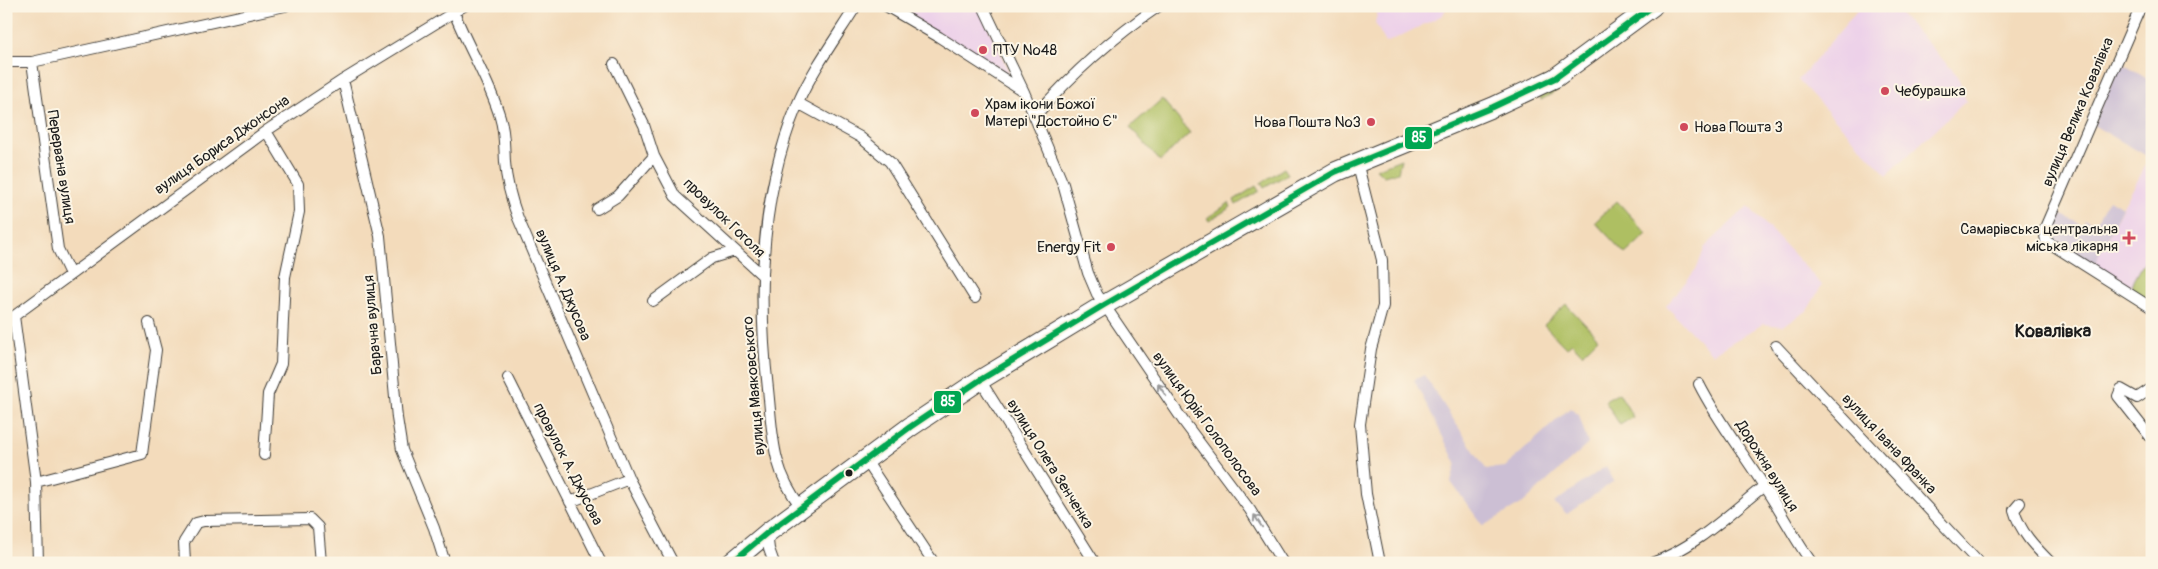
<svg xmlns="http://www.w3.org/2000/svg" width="2158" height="569" font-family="Pangolin,sans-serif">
  <rect width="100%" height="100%" fill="#fcf5e5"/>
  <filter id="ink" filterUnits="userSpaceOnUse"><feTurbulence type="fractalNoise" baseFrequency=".02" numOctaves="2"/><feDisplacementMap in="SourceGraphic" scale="10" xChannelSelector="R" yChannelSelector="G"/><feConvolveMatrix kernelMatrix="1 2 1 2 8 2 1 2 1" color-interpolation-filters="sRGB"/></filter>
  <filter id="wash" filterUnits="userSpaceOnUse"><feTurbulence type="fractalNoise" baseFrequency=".0096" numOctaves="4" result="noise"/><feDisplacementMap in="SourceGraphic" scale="20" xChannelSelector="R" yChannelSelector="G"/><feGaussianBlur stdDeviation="1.12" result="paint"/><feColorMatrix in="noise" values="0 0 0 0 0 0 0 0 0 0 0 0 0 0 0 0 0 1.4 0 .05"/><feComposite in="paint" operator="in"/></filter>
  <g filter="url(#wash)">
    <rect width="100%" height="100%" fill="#f3dbbb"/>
    <path fill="#edd1e9" d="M893,6h85l33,70 -88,-52z
      M1379,6h68l-4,9 -57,28 -11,-20z
      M1861,6h32l65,70 8,25 -79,74 -89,-95z
      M2150,158l2,1v143l-58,-37 26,-53z
      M1748,206l74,79 -15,26 -25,15 -19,-2 -51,30 -46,-48 31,-38 8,-21z"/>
    <path fill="#ccbfd4" d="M2120,62l32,20v77l-59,-34z
      M2109,199l13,8 -28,58 -44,-27 -2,-5 8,-21 26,13 3,-6 10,5z
      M1424,375l62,94 19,-2 65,-59 9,7 9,29 -65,59 -40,23 -32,-44 5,-19 -42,-83z
      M1606,466l8,15 -47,33 -13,-11z"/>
    <path fill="#aebf62" stroke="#656e3f" d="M1563,82l4,3 -26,15 -1,-5z
      M1162,99l28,34 -30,28 -30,-34z
      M1401,159l-3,13 -14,4 -8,-7z
      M1284,168l4,6 -24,14 -3,-5z
      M1256,186l3,5 -23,14 -2,-5z
      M1617,201l30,33 -22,20 -30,-32z
      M1229,203l2,4 -22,14 -2,-3z
      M2152,248v54l-22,-14z
      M1566,304l32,34 -16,16 -10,-11 -6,5 -22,-23z
      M1619,393l14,24 -13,8 -15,-24z"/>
  </g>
  <g filter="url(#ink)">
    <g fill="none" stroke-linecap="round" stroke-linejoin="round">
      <defs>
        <path id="street" d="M886,6l53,31 84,54
          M983,6l41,86 39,92 25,89 9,21 87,128 66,88 33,53
          M2141,6l-97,224 2,11 106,67
          M454,12c14,36 35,68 46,105 5,16 4,29 5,45 1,20 6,37 13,56l111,261 44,84
          M6,62h26l253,-56
          M32,62l26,187 12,25
          M614,64l30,61 10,31 21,40 87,79
          M343,80l37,156 17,182 5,32 32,78 11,35
          M798,103l62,34 30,25 85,136
          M1035,116c36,-41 78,-79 124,-110
          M1357,162l25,98 1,46 -12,43 -11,75 6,70 14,69
          M597,209l21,-13 36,-40
          M653,301l59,-43 23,-7
          M9,319l5,-3 22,166 2,81
          M6,322l260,-191 77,-51 121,-74
          M1776,346l203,217
          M508,378l93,185
          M980,380l115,183
          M1699,384c19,38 46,71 68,107 16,24 28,49 45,72
          M2152,388l-15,10 -16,-9 -3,7 34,43
          M264,455l4,-61 13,-30 4,-87 14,-65 -1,-28 -32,-53
          M865,459l69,104
          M36,482l106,-28 14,-104 -7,-27
          M570,502l59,-23
          M2020,503l-6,7c6,22 21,37 37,53
          M801,507c-30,-39 -28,-71 -33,-118 -11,-96 -8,-195 30,-286 15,-34 38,-65 58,-97
          M767,533l2,16 5,14
          M185,563l-1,-21 12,-19 8,-2 106,-2 8,8 3,36
          M1652,563c42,-15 77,-49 112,-77"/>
        <path id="highway" d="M731,563l36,-30 143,-106 70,-47 124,-75 231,-133 158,-65 62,-29 98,-72"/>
      </defs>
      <use href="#street" stroke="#3c3934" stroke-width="12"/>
      <use href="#highway" stroke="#3c3934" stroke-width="21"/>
      <use href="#street" stroke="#fff" stroke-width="10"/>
      <use href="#highway" stroke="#fff" stroke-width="19"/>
      <defs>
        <path id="bus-1" d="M731,563l36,-30 143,-106 70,-47 124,-75 231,-133 158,-65 62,-29 98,-72"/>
      </defs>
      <use href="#bus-1" stroke="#fcf5e5" stroke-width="10"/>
      <use href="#bus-1" stroke="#00a651" stroke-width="6"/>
    </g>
    <defs><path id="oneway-shaft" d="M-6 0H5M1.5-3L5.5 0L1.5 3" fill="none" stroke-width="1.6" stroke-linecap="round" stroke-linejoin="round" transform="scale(1.25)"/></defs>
    <g stroke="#999">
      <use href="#oneway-shaft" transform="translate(1162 390) rotate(-124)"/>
      <use href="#oneway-shaft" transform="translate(1258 521) rotate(-123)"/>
    </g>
  </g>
  <g fill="#d1495b" stroke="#fcf5e5" stroke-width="2">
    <circle cx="983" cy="50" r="5"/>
    <circle cx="1885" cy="91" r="5"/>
    <circle cx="975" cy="113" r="5"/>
    <circle cx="1371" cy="122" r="5"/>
    <circle cx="1684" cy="127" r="5"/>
    <path d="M2126.5 230.5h5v5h5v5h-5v5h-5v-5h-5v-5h5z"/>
    <circle cx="1111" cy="247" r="5"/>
  </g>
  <circle fill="#1c1c1c" stroke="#fcf5e5" stroke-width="2" cx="849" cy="473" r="4.5"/>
  <g text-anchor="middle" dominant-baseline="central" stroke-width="4" stroke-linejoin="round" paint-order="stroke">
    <g font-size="15" fill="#1c1c1c" stroke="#fcf5e5" text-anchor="start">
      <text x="993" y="50">ПТУ №48</text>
      <text x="1895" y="91">Чебурашка</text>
      <text x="985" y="104">Храм ікони Божої<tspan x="985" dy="17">Матері "Достойно Є"</tspan></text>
      <text x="1361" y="122" text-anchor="end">Нова Пошта №3</text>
      <text x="1694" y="127">Нова Пошта 3</text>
      <text x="2118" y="229" text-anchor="end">Самарівська центральна<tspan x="2118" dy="17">міська лікарня</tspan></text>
      <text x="1101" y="247" text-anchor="end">Energy Fit</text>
    </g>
    <g font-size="15" fill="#1c1c1c" stroke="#fcf5e5">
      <text transform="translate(2078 112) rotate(-67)">вулиця Велика Ковалівка</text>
      <text transform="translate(222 145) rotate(-35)">вулиця Бориса Джонсона</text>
      <text transform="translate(61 167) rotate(81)">Перервана вулиця</text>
      <text transform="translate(724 218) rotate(44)">провулок Гоголя</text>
      <text transform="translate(563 285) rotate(67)">вулиця А. Джусова</text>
      <text transform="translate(373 325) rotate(-95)">Барачна вулиця</text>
      <text transform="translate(754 386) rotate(-95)">вулиця Маяковського</text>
      <text transform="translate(1207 424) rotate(54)">вулиця Юрія Голополосова</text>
      <text transform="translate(1889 444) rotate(47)">вулиця Івана Франка</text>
      <text transform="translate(568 464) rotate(63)">провулок А. Джусова</text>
      <text transform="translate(1050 464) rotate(58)">вулиця Олега Зенченка</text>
      <text transform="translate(1767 466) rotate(58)">Дорожня вулиця</text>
    </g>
    <g font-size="18" font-weight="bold" fill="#1c1c1c" stroke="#fcf5e5">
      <text x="2053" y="331">Ковалівка</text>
    </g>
  </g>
  <g stroke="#fcf5e5" stroke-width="2">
    <rect x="1404" y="126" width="29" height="24" rx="5" fill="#00a651"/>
    <rect x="933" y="390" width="29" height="24" rx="5" fill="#00a651"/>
  </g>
  <g font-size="14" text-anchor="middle" font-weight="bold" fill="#fff">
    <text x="1419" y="142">85</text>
    <text x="948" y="406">85</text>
  </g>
  <rect width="2158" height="569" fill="none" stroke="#fcf5e5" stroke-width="25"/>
</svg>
